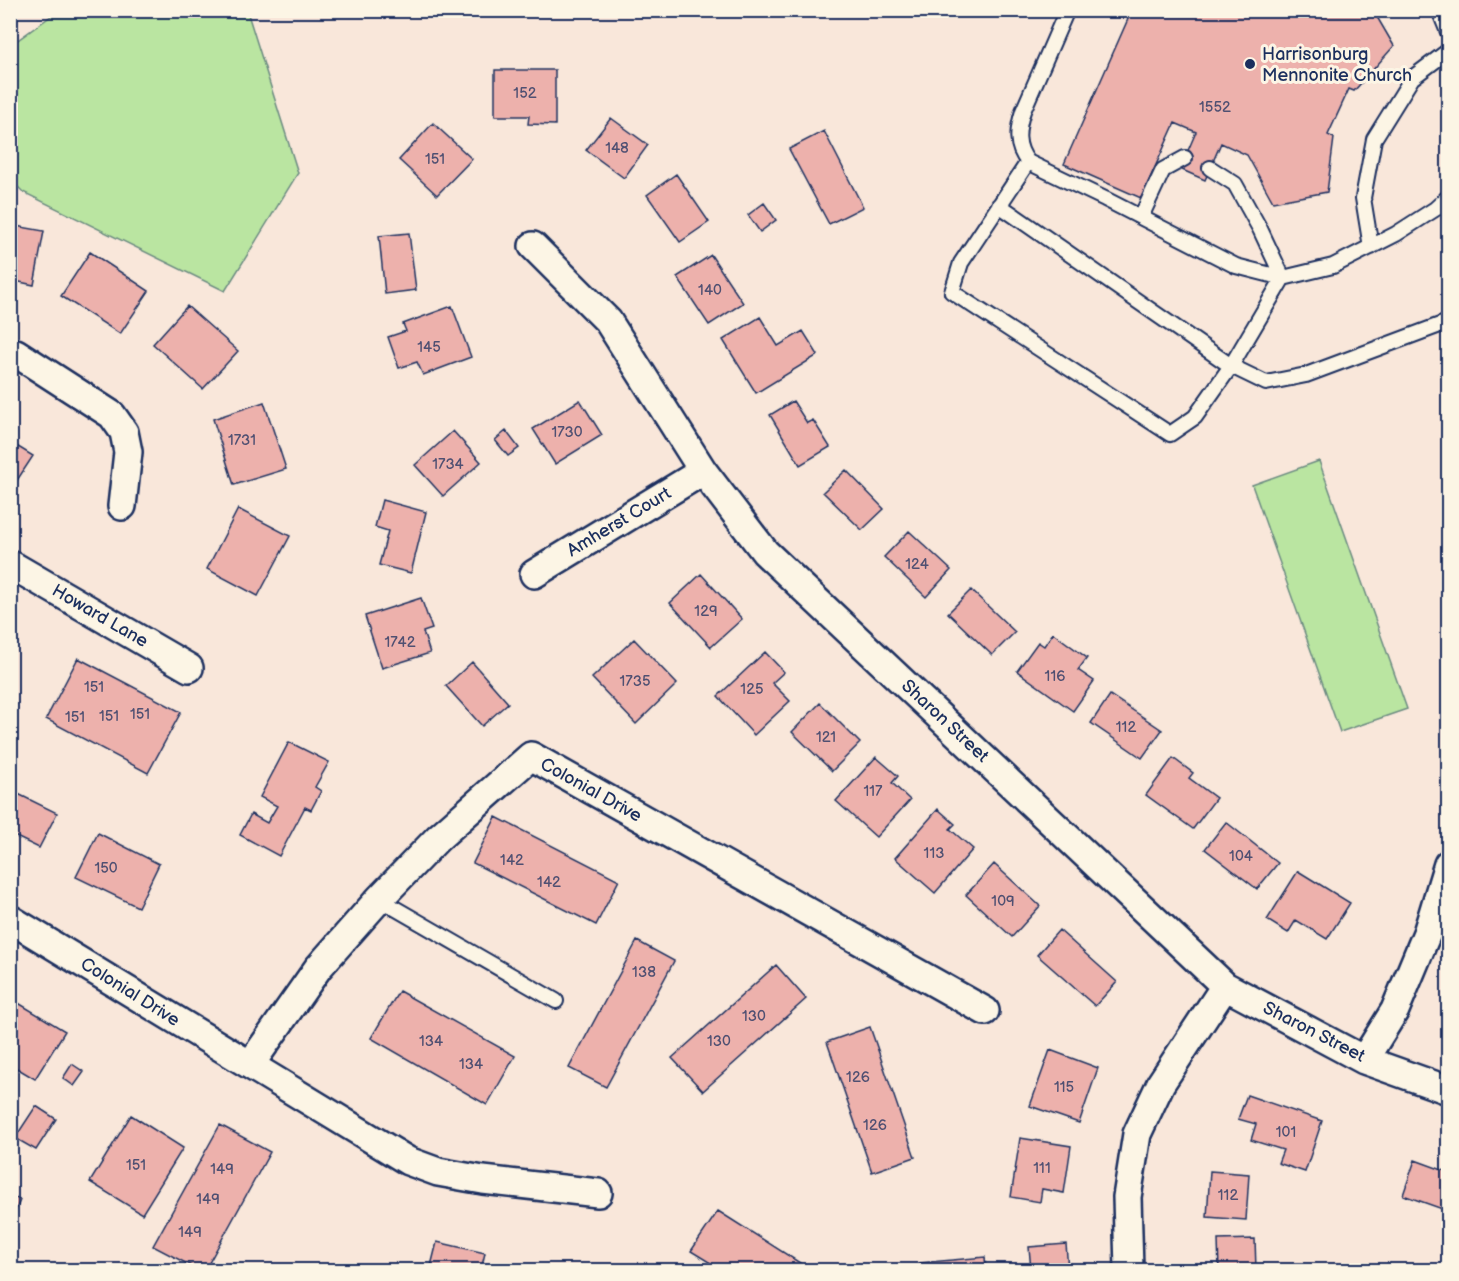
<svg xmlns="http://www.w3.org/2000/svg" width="1459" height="1281" font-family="'Balsamiq Sans',sans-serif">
  <rect width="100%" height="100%" fill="#f9e7da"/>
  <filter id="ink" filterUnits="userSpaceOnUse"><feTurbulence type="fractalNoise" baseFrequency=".0167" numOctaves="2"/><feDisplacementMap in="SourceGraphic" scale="12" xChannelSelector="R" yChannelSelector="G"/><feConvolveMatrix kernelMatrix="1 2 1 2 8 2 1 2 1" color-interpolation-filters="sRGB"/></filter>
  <g filter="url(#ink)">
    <path fill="#bae5a1" stroke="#6a8a80" stroke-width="1.5" d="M58,11h189l51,162 -73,118 -202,-99 -12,-12v-135z
      M1319,461l88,248 -67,23 -88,-247z"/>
    <path fill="#edb1ac" stroke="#1b2f5e" stroke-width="1.5" d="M1132,10h241l21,36 -40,45 -5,-2 -21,46 6,3 -7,54 -54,10 -26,-47 -26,-12 -16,37 -25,-11 16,-37 -21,-9 -34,75 -77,-34z
      M495,70h60v55l-27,-1 1,-8h-34z
      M611,118l37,27 -24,33 -38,-28z
      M433,123l39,36 -35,36 -38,-35z
      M824,131l39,76 -34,17 -40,-75z
      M676,174l33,48 -29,20 -33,-47z
      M764,203l12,17 -16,12 -12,-17z
      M10,225l34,6 -10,54 -24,-5z
      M409,233l7,57 -31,4 -6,-58z
      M90,252l59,39 -29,43 -59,-38z
      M711,255l32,48 -34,22 -32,-48z
      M187,306l51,45 -35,38 -50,-45z
      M452,306l19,51 -48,18 -6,-13 -18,6 -11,-31 18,-6 -3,-7z
      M760,317l18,29 25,-15 15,24 -62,38 -33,-53z
      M580,400l22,35 -47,29 -22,-35z
      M793,401l14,22 6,-3 17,27 -30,18 -30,-50z
      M264,402l22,67 -52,16 -21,-66z
      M453,431l28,31 -38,34 -28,-31z
      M506,431l13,17 -11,8 -13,-16z
      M10,442l23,14 -23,35z
      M846,470l38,39 -22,21 -39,-38z
      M382,500l44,12 -15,61 -32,-8 9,-34 -13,-4z
      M238,509l52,27 -32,60 -51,-27z
      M909,531l42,39 -25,27 -42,-40z
      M701,574l41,45 -31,28 -41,-44z
      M971,590l44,42 -23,23 -44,-42z
      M421,598l11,31 -9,3 7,21 -48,15 -17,-52z
      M1053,633l34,25 -9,12 16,11 -21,30 -56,-40 21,-29 6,4z
      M634,639l43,45 -41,40 -44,-46z
      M765,652l19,20 -12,11 18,18 -36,34 -36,-39z
      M78,658l103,54 -33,61 -102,-54z
      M472,662l36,41 -26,23 -36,-40z
      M1110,695l52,35 -20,28 -51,-35z
      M820,703l40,40 -28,28 -40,-39z
      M289,742l40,20 -14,25 6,4 -10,19 -6,-3 -26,49 -39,-21 11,-21 16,9 10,-17 -17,-9z
      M876,757l22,19 -6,7 18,17 -34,37 -40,-36z
      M1173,758l20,15 -4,5 27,20 -23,31 -47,-34z
      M10,790l47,23 -18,35 -29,-14z
      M938,809l17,15 -5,5 23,20 -38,44 -40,-35z
      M496,817l123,63 -23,45 -123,-62z
      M1226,822l52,41 -21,26 -52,-40z
      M98,833l61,31 -21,43 -62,-30z
      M994,864l46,42 -28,31 -46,-42z
      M1298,871l52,32 -23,36 -31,-19 -8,13 -21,-13z
      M1059,930l58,52 -22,24 -58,-51z
      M637,941l37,20 -68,126 -37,-19z
      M776,965l30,34 -103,92 -31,-33z
      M399,991l116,65 -28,49 -116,-67z
      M10,998l55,33 -30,48 -25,-15z
      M870,1027l45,130 -43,15 -45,-130z
      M1050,1050l48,18 -19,55 -49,-17z
      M72,1064l12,8 -10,14 -11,-8z
      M1247,1095l75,26 -17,51 -27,-9 5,-13 -32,-10 5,-16 -18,-5z
      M36,1106l20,13 -20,31 -21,-12z
      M131,1115l52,33 -41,66 -52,-32z
      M220,1125l50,27 -65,118h-6l-46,-24z
      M1020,1138l51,8 -7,47 -22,-4 -2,13 -29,-5z
      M1415,1160l33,12v39l-45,-16z
      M1210,1171l39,3 -3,46 -39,-3z
      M10,1195l10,5 -9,22h-1z
      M718,1211l93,59h-89l-31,-19z
      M1255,1239l1,31h-37l-1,-30z
      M437,1242l48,11 -4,17h-51z
      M1066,1244l2,26h-37l-2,-23z
      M985,1257l1,13h-65l-1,-7z"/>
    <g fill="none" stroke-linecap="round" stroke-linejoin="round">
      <defs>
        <path id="lane" d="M1067,10l-44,101c-6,19 -8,35 5,51l77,37 131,67 47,12 50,-12 63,-32 39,-25 13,-12
          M1439,10l9,22
          M1028,162l-67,101 -9,29 218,142 25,-17 36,-51 52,-88 -23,-49 -25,-45 -25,-16
          M999,205l232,161 35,17 40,-8 142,-53
          M1141,217l22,-47 22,-12
          M1371,247l-8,-49 11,-59 38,-61 36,-27
          M379,899l177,102"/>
        <path id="street" d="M533,246l75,75 95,150 62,81 460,434 139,74 84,30
          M10,352l6,1 96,62 12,17 4,20 -6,54
          M10,564l179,104
          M534,574l169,-103
          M10,919l398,242 30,11 45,8 115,13
          M1364,1060l31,-50 32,-77 21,-69
          M250,1065l68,-97 61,-69 59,-61 93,-82 454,255
          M1129,1270l-2,-73 10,-63 24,-51 64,-97"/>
      </defs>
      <use href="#lane" stroke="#1b2f5e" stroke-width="18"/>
      <use href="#street" stroke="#1b2f5e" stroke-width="32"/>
      <use href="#lane" stroke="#fcf5e5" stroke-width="14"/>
      <use href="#street" stroke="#fcf5e5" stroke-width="27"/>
    </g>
  </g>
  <circle fill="#1b2f5e" stroke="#fcf5e5" stroke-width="2" cx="1250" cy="64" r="6"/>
  <g text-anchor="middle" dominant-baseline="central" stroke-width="6" stroke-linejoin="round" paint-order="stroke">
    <g font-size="15" fill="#505072">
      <text x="525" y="93">152</text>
      <text x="1215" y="107">1552</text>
      <text x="617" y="148">148</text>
      <text x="435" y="159">151</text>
      <text x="710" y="290">140</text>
      <text x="429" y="347">145</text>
      <text x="567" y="432">1730</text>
      <text x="242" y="440">1731</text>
      <text x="448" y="464">1734</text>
      <text x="917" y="564">124</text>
      <text x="706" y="611">129</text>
      <text x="400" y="642">1742</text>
      <text x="1055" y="676">116</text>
      <text x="635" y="681">1735</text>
      <text x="94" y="687">151</text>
      <text x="752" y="689">125</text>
      <text x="140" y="714">151</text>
      <text x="109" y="716">151</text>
      <text x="75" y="717">151</text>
      <text x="1126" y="727">112</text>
      <text x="826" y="737">121</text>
      <text x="873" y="791">117</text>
      <text x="934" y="853">113</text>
      <text x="1241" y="856">104</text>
      <text x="512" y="860">142</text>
      <text x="106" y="868">150</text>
      <text x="549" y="882">142</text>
      <text x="1003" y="901">109</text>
      <text x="644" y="972">138</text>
      <text x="754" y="1016">130</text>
      <text x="431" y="1041">134</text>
      <text x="719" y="1041">130</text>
      <text x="471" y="1064">134</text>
      <text x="858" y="1077">126</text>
      <text x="1064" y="1087">115</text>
      <text x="875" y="1125">126</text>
      <text x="1286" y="1132">101</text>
      <text x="136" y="1165">151</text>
      <text x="1042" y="1168">111</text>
      <text x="222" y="1169">149</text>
      <text x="1228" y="1195">112</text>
      <text x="208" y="1199">149</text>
      <text x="190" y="1232">149</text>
    </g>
    <g font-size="18" fill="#1b2f5e" stroke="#fcf5e5" text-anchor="start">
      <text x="1262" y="54">Harrisonburg<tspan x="1262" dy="21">Mennonite Church</tspan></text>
    </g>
    <g font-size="18" fill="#1b2f5e" stroke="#fcf5e5">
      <text transform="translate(619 522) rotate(-31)">Amherst Court</text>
      <text transform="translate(100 616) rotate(30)">Howard Lane</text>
      <text transform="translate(945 721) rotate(43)">Sharon Street</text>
      <text transform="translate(591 790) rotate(29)">Colonial Drive</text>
      <text transform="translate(130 992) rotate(32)">Colonial Drive</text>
      <text transform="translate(1314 1032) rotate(27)">Sharon Street</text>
    </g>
  </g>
  <rect width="1459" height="1281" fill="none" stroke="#fcf5e5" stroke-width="36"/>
  <rect x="18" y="18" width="1423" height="1245" fill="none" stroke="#1b2f5e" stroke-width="2" filter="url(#ink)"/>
</svg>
